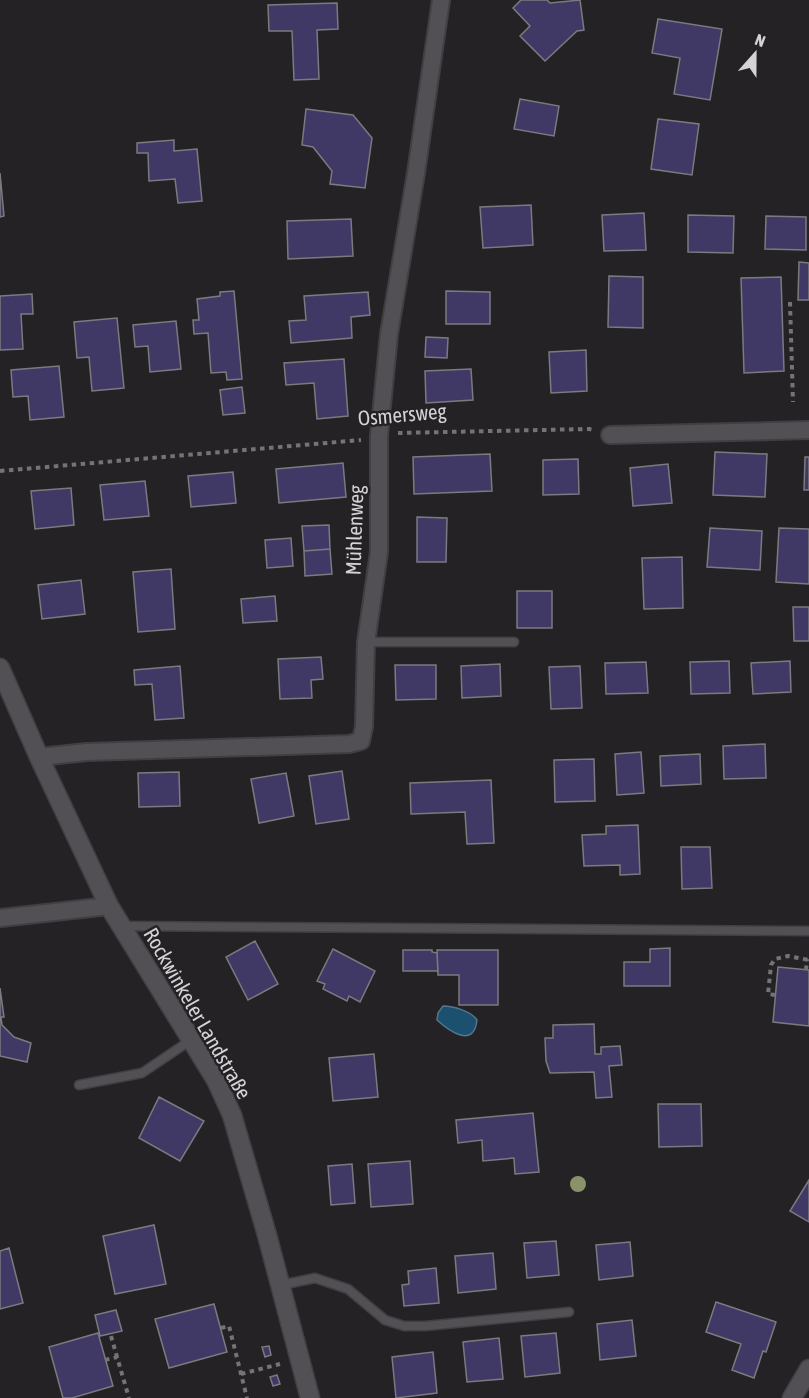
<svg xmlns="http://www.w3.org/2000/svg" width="809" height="1398" font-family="'Asap Condensed',sans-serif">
  <rect width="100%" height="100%" fill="#242225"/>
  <path fill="#1b506e" stroke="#52778d" stroke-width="1.5" d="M443,1006c10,0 28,5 34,14 -3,29 -28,11 -40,0l1,-7z"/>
  <path fill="#413965" stroke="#7b7a7f" stroke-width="1.5" d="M521,0h26l3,3 30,-3 4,30 -7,1 -32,30 -25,-25 10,-10 -17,-18z
    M337,3l1,26 -21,1 2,49 -25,1 -2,-49h-23l-1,-26z
    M658,19l64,10 -12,71 -36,-6 6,-36 -28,-5z
    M520,99l39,7 -5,30 -40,-7z
    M306,109l47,6 19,23 -7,50 -35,-4 2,-13 -19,-24 -11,-2z
    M658,119l41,5 -7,51 -41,-6z
    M174,140v11l23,-2 5,52 -24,2 -3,-24 -26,2 -1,-28h-11v-10z
    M0,173l4,43 -4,1z
    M531,205l2,40 -50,3 -3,-41z
    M644,213l2,37 -42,1 -2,-36z
    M688,215l46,1 -1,37 -45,-1z
    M766,216l40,1v33l-41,-1z
    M351,219l2,37 -65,3 -1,-38z
    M799,262l10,1v37h-11z
    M609,276l34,1v51l-35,-1z
    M781,277l3,94 -40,2 -3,-95z
    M234,291l8,88 -15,1 -1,-8 -15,1 -3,-40 -14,1 -1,-14h6l-2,-21 23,-3v-4z
    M446,291l44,1v32h-44z
    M368,292l2,23 -19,2 1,21 -61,5 -2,-22 17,-1 -2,-24z
    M32,294l1,20h-12l2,35 -23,1v-54z
    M117,318l7,70 -32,3 -3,-34 -12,1 -3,-36z
    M176,321l5,48 -31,3 -2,-26 -13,1 -2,-22z
    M426,337l22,1 -1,20 -22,-1z
    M586,350l1,41 -36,2 -2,-41z
    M344,359l4,57 -31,3 -3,-36 -28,2 -2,-22z
    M59,366l5,51 -34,3 -2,-24 -15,1 -2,-27z
    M471,369l2,31 -47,3 -1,-32z
    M242,387l3,26 -22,2 -3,-25z
    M715,452l52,2 -2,43 -52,-2z
    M490,454l2,37 -78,3 -1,-37z
    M805,457h4v33h-5z
    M578,459l1,35 -36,1v-35z
    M343,463l3,34 -67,6 -3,-34z
    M668,464l4,39 -39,3 -3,-38z
    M233,472l3,31 -45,4 -3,-31z
    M145,481l4,35 -45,4 -4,-35z
    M71,488l3,37 -39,4 -4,-38z
    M417,517l30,1 -1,44h-29z
    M329,525l1,24 -26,2 -2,-25z
    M710,528l52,3 -2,39 -53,-3z
    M779,528l30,1v55l-33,-2z
    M291,538l2,28 -26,2 -2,-28z
    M330,549l2,25 -27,2 -1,-25z
    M682,557l1,51 -39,1 -2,-51z
    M171,569l4,60 -37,3 -5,-60z
    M81,580l4,34 -43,5 -4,-34z
    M517,591h35v37h-35z
    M275,596l2,25 -34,2 -2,-24z
    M793,607h16v34h-15z
    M321,657l2,22 -12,1 1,18 -32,1 -2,-40z
    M729,661l1,32 -39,1 -1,-32z
    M790,661l1,31 -38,2 -2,-31z
    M646,662l2,31 -42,1 -1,-31z
    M500,664l1,32 -39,2 -1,-32z
    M395,665h41v34l-40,1z
    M180,666l4,52 -29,2 -3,-36 -17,1 -1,-15z
    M580,666l2,42 -31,1 -2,-42z
    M765,744l1,34 -42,1 -1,-33z
    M641,752l3,41 -27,2 -2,-41z
    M700,754l1,30 -40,2 -1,-30z
    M594,759l1,42 -40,1 -1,-42z
    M342,771l7,48 -33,5 -7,-48z
    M179,772l1,34 -41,1 -1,-34z
    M286,773l8,43 -35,7 -8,-44z
    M491,780l3,63 -27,1 -2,-32 -54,2 -1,-31z
    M638,825l2,49 -20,1v-10l-36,1 -2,-31 24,-1v-8z
    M681,847h29l2,41 -30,1z
    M255,941l23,43 -30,16 -22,-43z
    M670,948v38h-46v-24h26v-13z
    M333,949l42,22 -15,31 -11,-6 -2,5 -24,-12 2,-5 -8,-3z
    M403,950h29v2l5,1 1,18h-35z
    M437,950h61v55h-39v-30h-21z
    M778,967l31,3v56l-36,-4z
    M0,988l4,29h-3l1,8 12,12 17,6 -4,19 -27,-6z
    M594,1024l1,30h6v-7l19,-1 2,19 -13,1 3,31 -16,1 -2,-26 -44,1 -4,-12 -1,-23h8v-13z
    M374,1054l4,43 -45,4 -4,-43z
    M159,1097l45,24 -24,40 -41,-23z
    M658,1104h43l1,42 -43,1z
    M533,1113l6,59 -24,2 -1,-16 -31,3 -1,-21 -24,3 -2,-23z
    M410,1161l3,43 -42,3 -3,-43z
    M352,1164l3,39 -24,2 -3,-39z
    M809,1180v42l-19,-11z
    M154,1225l12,59 -51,10 -12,-58z
    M556,1241l3,34 -32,3 -3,-35z
    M630,1242l3,34 -34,4 -3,-35z
    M9,1248l14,55 -23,6v-58z
    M493,1253l3,36 -38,4 -3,-37z
    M436,1268l3,35 -35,3 -2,-21 7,-1 -1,-13z
    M716,1302l60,20 -10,30 -3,-1 -9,27 -22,-8 9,-26 -35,-12z
    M214,1304l13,48 -58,16 -14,-49z
    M116,1310l6,21 -22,5 -5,-21z
    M632,1320l4,36 -36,4 -3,-36z
    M98,1333l15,53 -41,12h-9l-14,-51z
    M556,1333l4,40 -35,4 -4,-41z
    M499,1338l4,41 -36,3 -4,-40z
    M269,1346l2,9 -6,2 -3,-10z
    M433,1352l4,41 -41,5 -4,-41z
    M277,1375l3,9 -7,2 -3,-9z"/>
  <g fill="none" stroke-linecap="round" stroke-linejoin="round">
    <defs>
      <path id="lane" d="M366,642h148
        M120,926l689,5
        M79,1085l63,-12 49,-33
        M281,1285l34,-7 33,11 37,31 19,6h21l144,-14"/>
      <path id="street" d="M610,435l199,-5
        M39,757l48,-5 262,-8 12,-3 3,-14 2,-85 13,-90v-116l10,-102 27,-161 25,-173
        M0,918l109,-12"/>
      <path id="secondary" d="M0,668l39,89 70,149 107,174 16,35 35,120 43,163
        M792,1398l17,-29"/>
    </defs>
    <use href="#lane" stroke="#413f42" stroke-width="11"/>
    <use href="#street" stroke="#413f42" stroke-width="20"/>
    <use href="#secondary" stroke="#413f42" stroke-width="21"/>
    <path stroke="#747376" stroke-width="4" stroke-dasharray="4.5 4.5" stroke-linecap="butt" d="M790,302l3,100
      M398,433l191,-4 5,1
      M0,471l361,-31
      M806,970l1,-11
      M775,995l-7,-1 3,-29 4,-6 13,-3 21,4
      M221,1328l8,-2 18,72
      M111,1336l6,21
      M105,1360l12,-3 12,41
      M241,1374l39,-10"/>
    <use href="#lane" stroke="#525054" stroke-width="8"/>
    <use href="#street" stroke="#525054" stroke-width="16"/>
    <use href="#secondary" stroke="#525054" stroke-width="18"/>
  </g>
  <circle fill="#899268" cx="578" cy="1184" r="8"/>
  <g text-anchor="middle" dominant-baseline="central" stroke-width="5" stroke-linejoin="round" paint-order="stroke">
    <g font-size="21" fill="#d4d3d6" stroke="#242225">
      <text transform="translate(402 414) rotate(-5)">Osmersweg</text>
      <text transform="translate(354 530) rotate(-88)">Mühlenweg</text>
      <text transform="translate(198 1013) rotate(60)">Rockwinkeler Landstraße</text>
    </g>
  </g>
  <g transform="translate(755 54) rotate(21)" stroke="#242225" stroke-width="4.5" paint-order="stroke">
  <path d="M0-4.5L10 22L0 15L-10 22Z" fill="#d4d3d6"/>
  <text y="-9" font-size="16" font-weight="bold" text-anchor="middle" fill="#d4d3d6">N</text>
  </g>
</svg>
